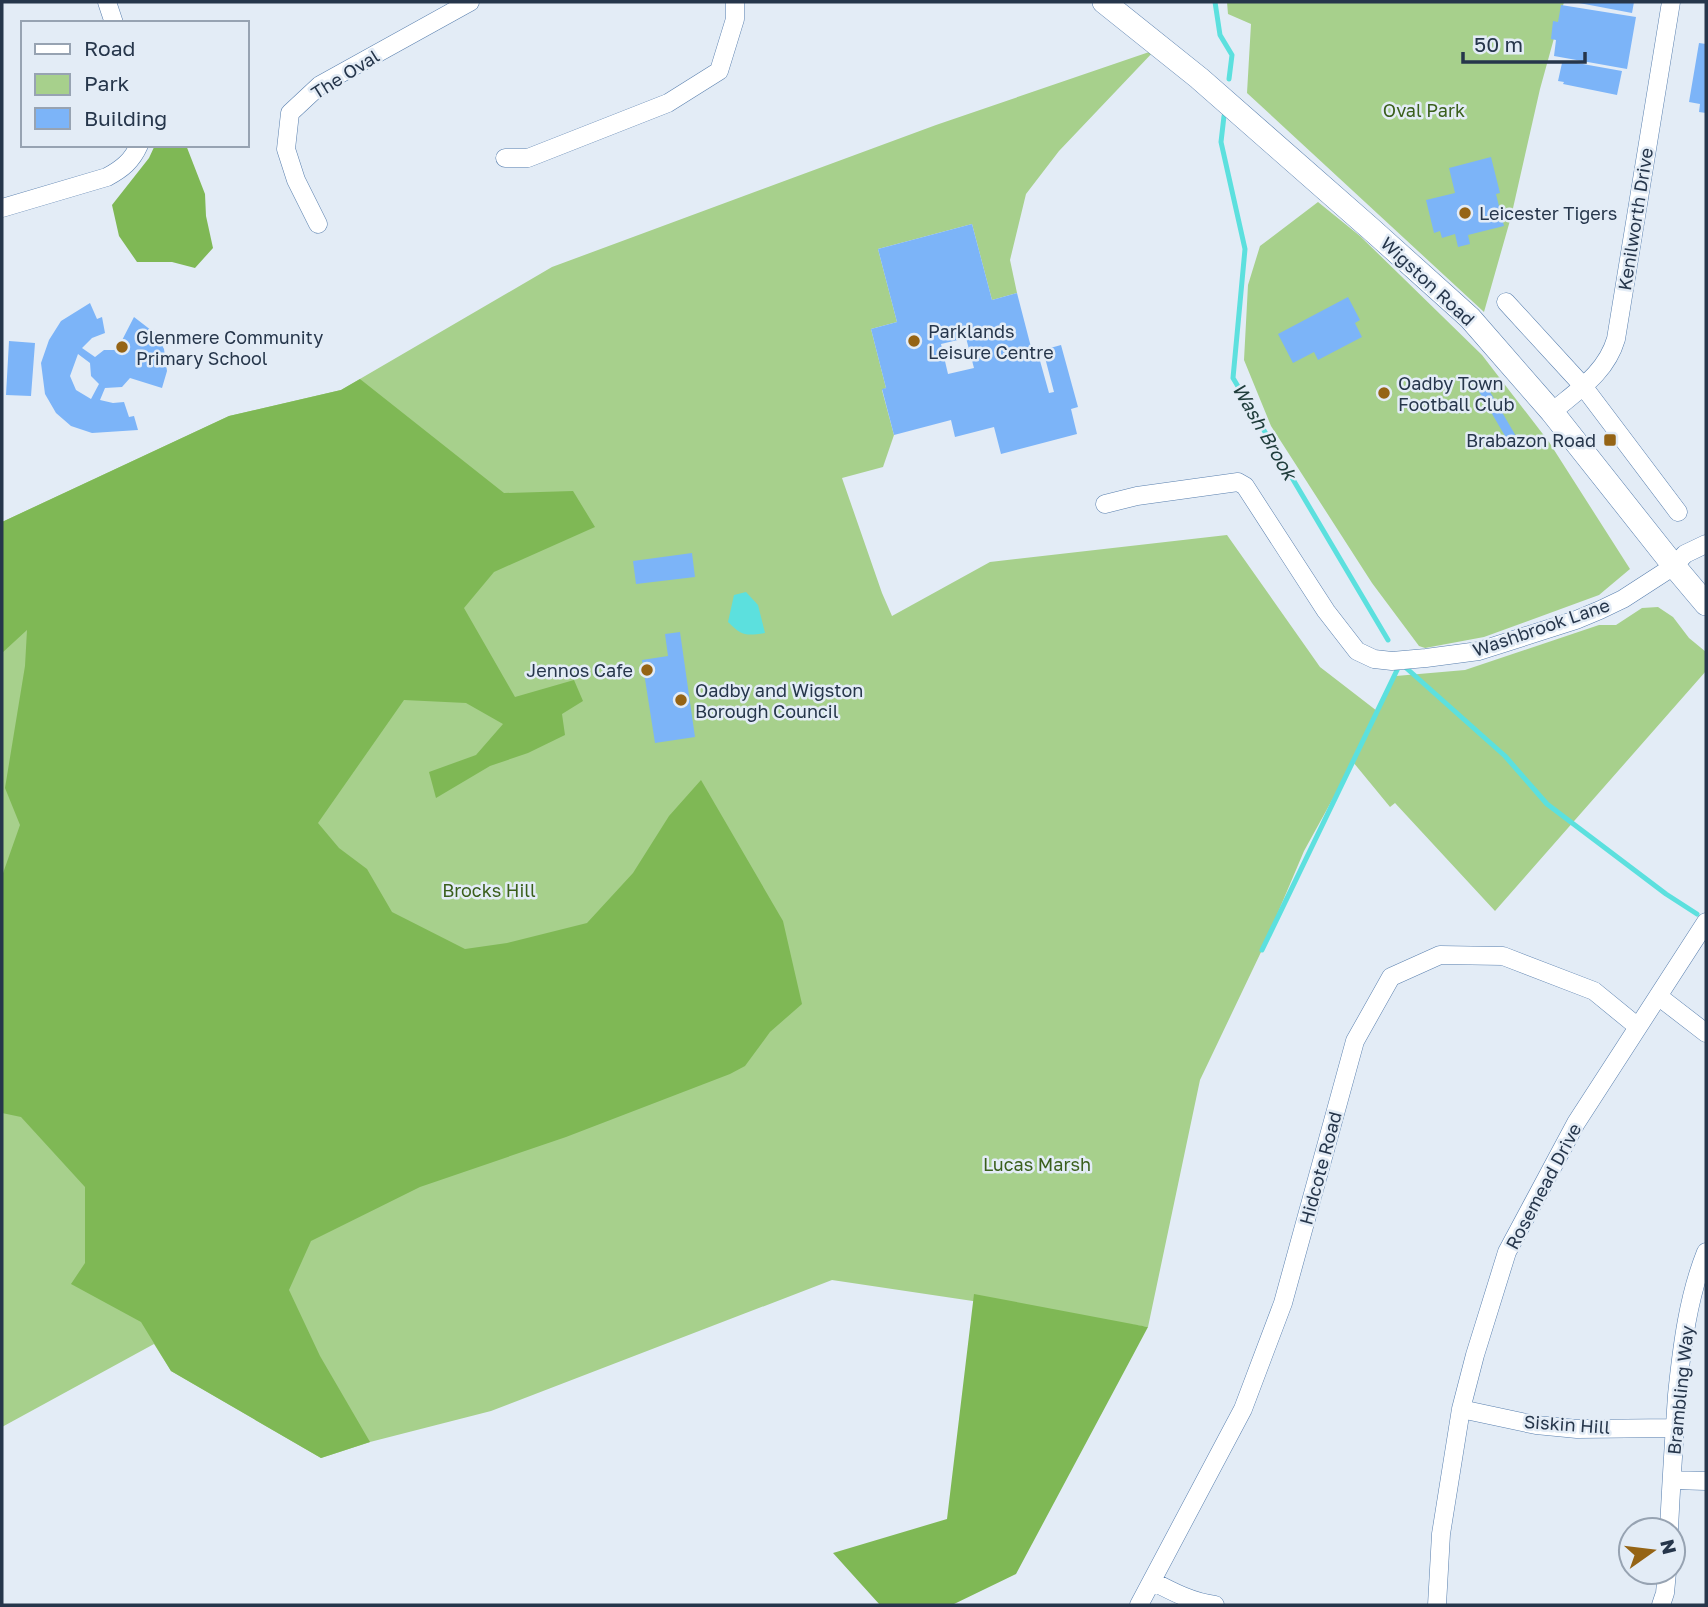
<svg xmlns="http://www.w3.org/2000/svg" width="1708" height="1607" font-family="'Golos Text',sans-serif">
  <rect width="100%" height="100%" fill="#e3ecf6"/>
  <path fill="#a7d08c" d="M1227,2h337l-24,87 -29,128 -27,95 -237,-219 4,-69 -23,-10z
    M1155,50l-96,101 -33,43 -16,66 7,33 -25,7 -20,-76 -94,25 19,73 -26,7 15,59 -4,2 12,45 -11,32 -41,11 40,115 10,23 98,-54 237,-27 93,132 57,44 19,-35 69,-6 134,-45h17l26,-17 16,-1 15,10 16,21 17,14v19l-211,240 -100,-108 -5,4 -37,-45 -49,89 -42,99 -62,130 -52,247 -316,-47 -341,131 -121,31 -49,16 -150,-87 -17,-27 -152,83v-905l227,-106 112,-26 211,-123 384,-142z
    M1318,202l42,34 122,119 67,87 81,127 -31,26 -115,42 -59,11 -6,-2 -47,-63 -101,-157 -27,-66 4,-75 12,-39z"/>
  <path fill="#7fb855" d="M155,145h31l19,49 1,22 7,32 -18,20 -23,-6h-35l-18,-26 -7,-31 37,-47z
    M360,379l144,114 69,-2 22,36 -101,45 -30,36 51,89 59,-17 9,21 -21,13 3,21 -37,18 -38,13 -54,32 -7,-26 47,-17 27,-31 -37,-21 -62,-3 -86,123 21,25 28,21 25,43 73,37 42,-6 80,-20 46,-50 36,-57 32,-36 82,141 19,83 -32,28 -25,34 -15,8 -164,63 -146,50 -109,54 -22,49 31,66 50,86 -49,16 -150,-87 -30,-49 -70,-38 14,-21v-76l-64,-70 -19,-4v-237l18,-51 -15,-37 20,-122 2,-36 -25,23v-131l227,-106 112,-26z
    M974,1294l174,33 -132,247 -64,31h-72l-47,-52 114,-34z"/>
  <path fill="#5ce0de" d="M746,592l12,13 7,28c-19,3 -23,3 -37,-11l6,-27z"/>
  <g fill="none" stroke-linecap="round" stroke-linejoin="round">
    <path stroke="#5ce0de" stroke-width="5" d="M1215,2l5,33 12,20 -3,24
      M1224,116l-3,26 24,107 -12,129 155,262
      M1404,666l101,90 42,48 119,90 31,20
      M1262,950l137,-284"/>
  </g>
  <path fill="#7cb4f8" fill-rule="evenodd" d="M1579,2h55l-2,11 -53,-10z
    M1561,5l75,12 -9,52 -73,-13 2,-16 -5,-1 2,-18 5,1z
    M1699,43l7,1v69l-7,-1 1,-8 -11,-2z
    M1566,61l56,10 -5,24 -54,-11 1,-2 -6,-1 4,-18h4z
    M1491,157l9,36 -4,1 8,32 -36,9 2,9 -12,3 -3,-13 -13,4 -2,-7 -6,2 -8,-33 29,-7 -6,-25z
    M972,224l20,76 25,-7 15,58 5,-1 12,43 5,-1 -11,-42 18,-5 17,62 -7,2 6,25 -76,20 -7,-27 -39,10 -4,-17 -57,15 -12,-46 4,-1 -15,-59 26,-7 -19,-73zM966,338l8,30 -26,6 -7,-30z
    M1348,297l12,23 -5,3 7,14 -44,23 -4,-8 -21,11 -15,-29z
    M90,303l7,16 5,-2 3,16 -13,5 -10,10 13,9 9,-7h13l17,-33 22,17 8,15 3,22 -5,17 -32,-10 -8,9 -17,1 -5,12 13,3 11,-1 5,15 5,-1 4,14 -46,3 -21,-7 -15,-13 -11,-19 -4,-31 8,-23 12,-19zM78,354l12,9 1,13 8,8 -8,15 -15,-9 -6,-14z
    M9,341l26,2 -4,53 -25,-1z
    M1482,378l38,65 -8,5 -38,-65z
    M692,553l3,24 -59,7 -3,-23z
    M680,632l15,105 -40,6 -13,-83 26,-4 -3,-22z"/>
  <g fill="none" stroke-linecap="round" stroke-linejoin="round">
    <defs>
      <path id="minor" d="M107,2l7,21
        M505,158h23l140,-55 51,-32 16,-52v-17
        M2,208l105,-31c15,-8 25,-16 32,-32
        M318,224l-22,-44 -10,-31 4,-36 30,-28 150,-83
        M1506,302l77,84 95,126
        M1552,412c26,-22 54,-39 64,-73l55,-337
        M1105,504l32,-8 101,-14 7,4 81,125 31,40 17,8 18,2 34,-3 53,-7 97,-31 24,-10 23,-11 51,-33 11,-12 21,-10
        M1658,996l48,37
        M1461,1409l75,16 41,4 98,-1
        M1672,1480l34,1
        M1669,1530c2,-45 5,-90 8,-135 5,-49 11,-98 29,-143
        M1152,1581c21,11 40,21 63,24
        M1139,1605l104,-196 40,-106 72,-262 36,-64 49,-22 63,1 91,35 44,36
        M1437,1605l4,-71 20,-125 14,-54 32,-103 69,-129 130,-201
        M1661,1605l4,-12 2,-21"/>
      <path id="major" d="M1104,2l95,76 172,151 99,89 82,94 122,154 32,38"/>
    </defs>
    <use href="#minor" stroke="#587fae" stroke-width="19"/>
    <use href="#major" stroke="#587fae" stroke-width="24"/>
    <use href="#minor" stroke="#fff" stroke-width="18"/>
    <use href="#major" stroke="#fff" stroke-width="23"/>
  </g>
  <g fill="#956415" stroke="#e3ecf6" stroke-width="2.5">
    <circle cx="1465" cy="213" r="7"/>
    <circle cx="914" cy="341" r="7"/>
    <circle cx="122" cy="347" r="7"/>
    <circle cx="1384" cy="393" r="7"/>
    <rect x="1603" y="433" width="14" height="14" rx="3.5"/>
    <circle cx="647" cy="670" r="7"/>
    <circle cx="681" cy="700" r="7"/>
  </g>
  <g text-anchor="middle" dominant-baseline="central" stroke-width="5" stroke-linejoin="round" paint-order="stroke">
    <g font-size="18" fill="#26364b" stroke="#e3ecf6">
      <text transform="translate(345 74) rotate(-32)">The Oval</text>
      <text transform="translate(1635 219) rotate(-81)">Kenilworth Drive</text>
      <text transform="translate(1428 281) rotate(43)">Wigston Road</text>
      <text transform="translate(1541 627) rotate(-19)">Washbrook Lane</text>
      <text transform="translate(1320 1168) rotate(-75)">Hidcote Road</text>
      <text transform="translate(1543 1186) rotate(-62)">Rosemead Drive</text>
      <text transform="translate(1680 1390) rotate(-84)">Brambling Way</text>
      <text transform="translate(1567 1424) rotate(4)">Siskin Hill</text>
    </g>
    <g font-size="18" fill="#3a5f1c" stroke="#e3ecf6">
      <text x="1424" y="110">Oval Park</text>
      <text x="489" y="890">Brocks Hill</text>
      <text x="1037" y="1164">Lucas Marsh</text>
    </g>
    <g font-size="18" fill="#26364b" stroke="#e3ecf6" text-anchor="start">
      <text x="1479" y="213">Leicester Tigers</text>
      <text x="928" y="331">Parklands<tspan x="928" dy="21">Leisure Centre</tspan></text>
      <text x="136" y="337">Glenmere Community<tspan x="136" dy="21">Primary School</tspan></text>
      <text x="1398" y="383">Oadby Town<tspan x="1398" dy="21">Football Club</tspan></text>
      <text x="1596" y="440" text-anchor="end">Brabazon Road</text>
      <text x="633" y="670" text-anchor="end">Jennos Cafe</text>
      <text x="695" y="690">Oadby and Wigston<tspan x="695" dy="21">Borough Council</tspan></text>
    </g>
    <g font-size="19" font-style="italic" fill="#213e3d" stroke="#e3ecf6">
      <text transform="translate(1265 431) rotate(60)">Wash Brook</text>
    </g>
  </g>
  <rect width="1708" height="1607" fill="none" stroke="#26364b" stroke-width="7"/>
  <rect x="21" y="21" width="228" height="126" fill="#e3ecf6" stroke="#97a3b2" stroke-width="2"/>
  <rect x="35" y="44" width="35" height="10" fill="#ffffff" stroke="#97a3b2" stroke-width="2"/>
  <text x="84" y="56" font-size="21" fill="#26364b">Road</text>
  <rect x="35" y="74" width="35" height="21" fill="#a7d08c" stroke="#97a3b2" stroke-width="2"/>
  <text x="84" y="91" font-size="21" fill="#26364b">Park</text>
  <rect x="35" y="108" width="35" height="21" fill="#7cb4f8" stroke="#97a3b2" stroke-width="2"/>
  <text x="84" y="126" font-size="21" fill="#26364b">Building</text>
  <g transform="translate(1652 1551) rotate(76)"><circle r="33" fill="#e3ecf6" stroke="#97a3b2" stroke-width="2"/>
  <path d="M0-5L12 26L0 18L-12 26Z" fill="#956415"/>
  <text y="-10" font-size="19" font-weight="bold" text-anchor="middle" fill="#26364b">N</text>
  </g>
  <path d="M1463 52v10h122v-10" fill="none" stroke="#26364b" stroke-width="3.5"/>
  <text x="1474" y="52" font-size="21" fill="#26364b" stroke="#e3ecf6" stroke-width="5" paint-order="stroke">50 m</text>
</svg>
